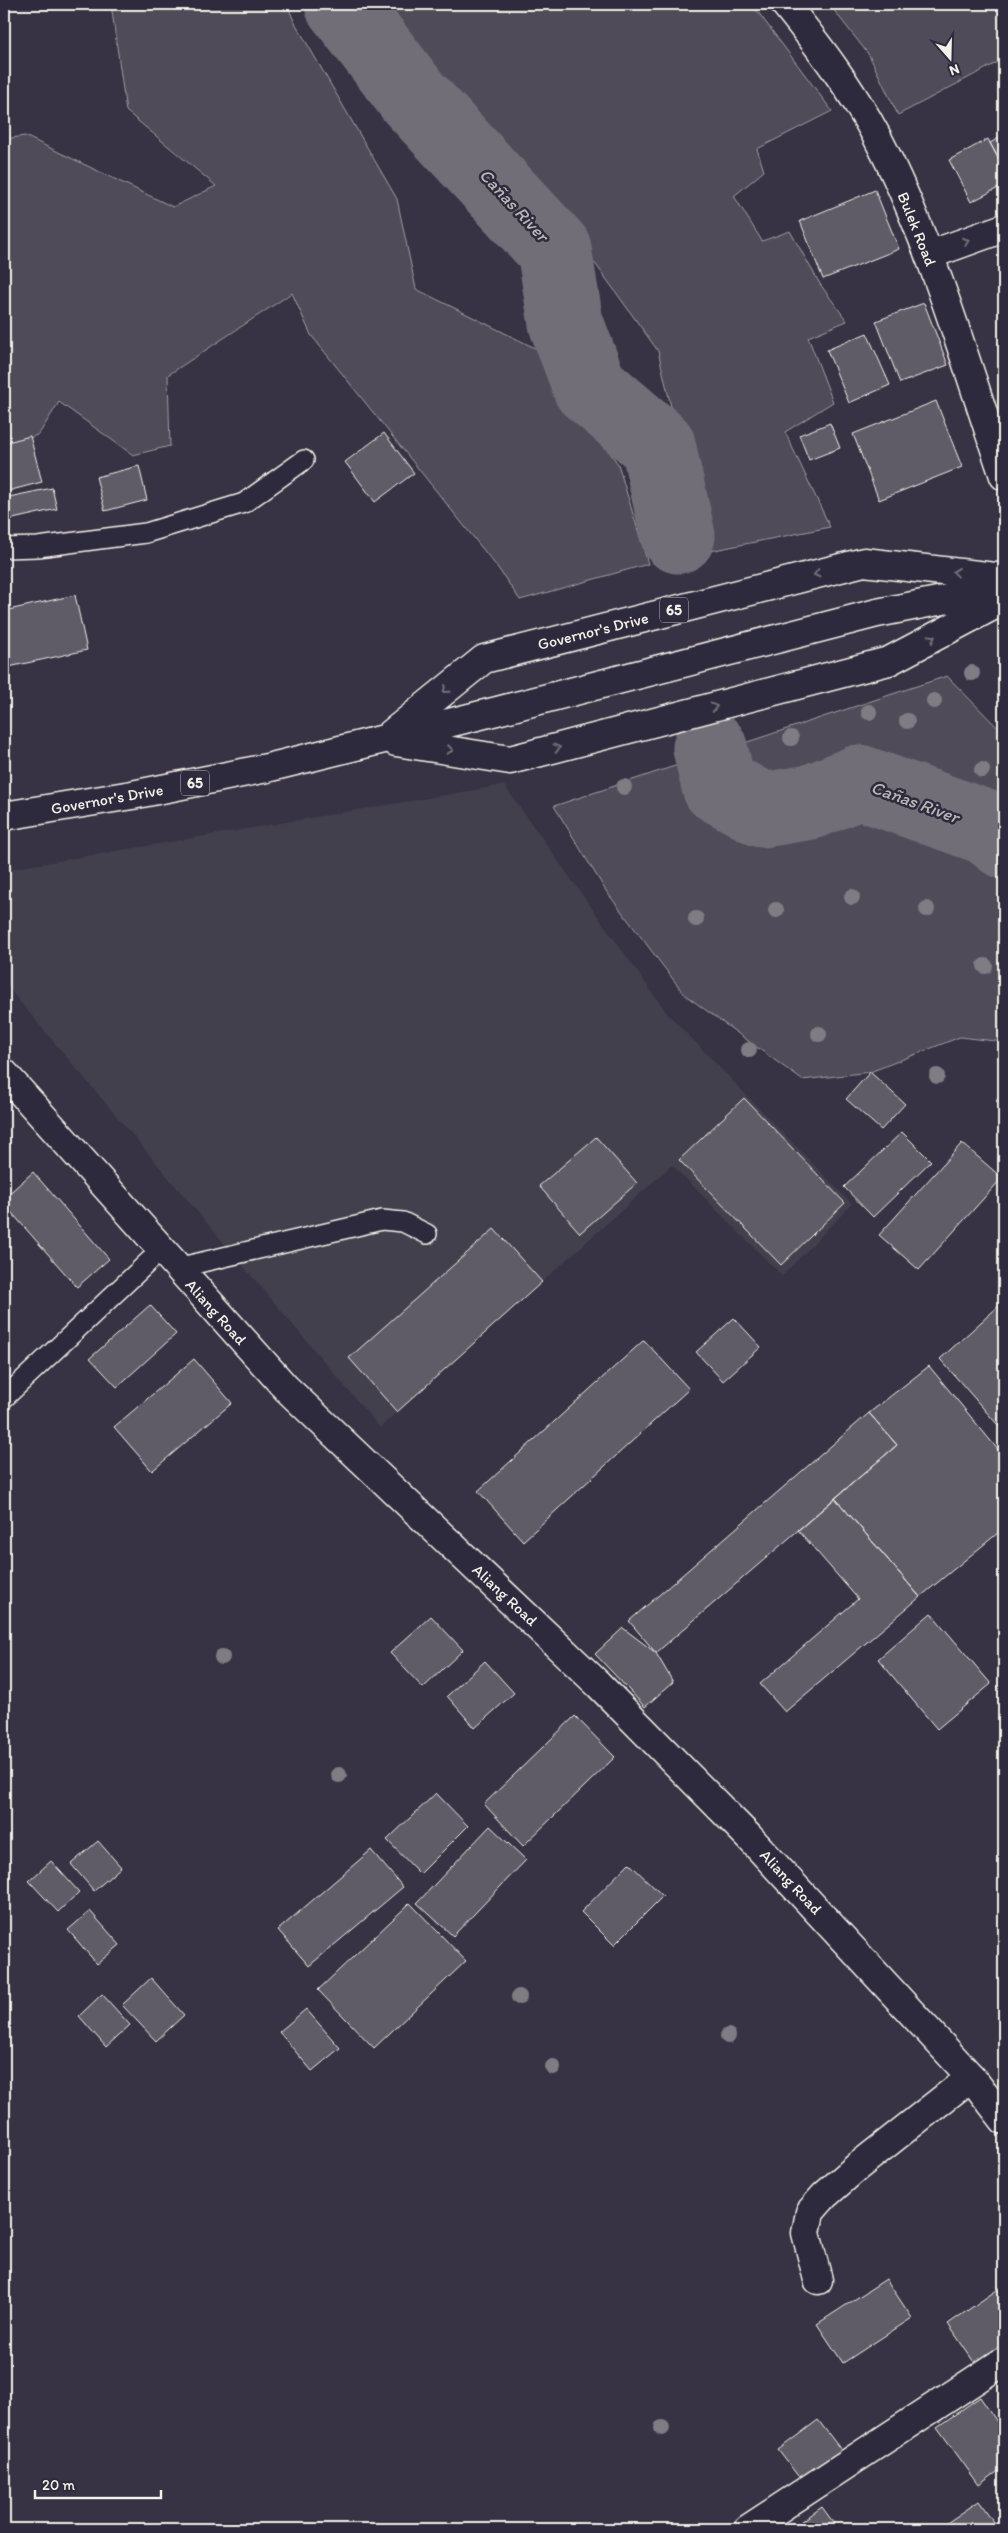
<svg xmlns="http://www.w3.org/2000/svg" width="1008" height="2533" font-family="Itim,sans-serif">
  <rect width="100%" height="100%" fill="#373244"/>
  <filter id="ink" filterUnits="userSpaceOnUse"><feTurbulence type="fractalNoise" baseFrequency=".02" numOctaves="2"/><feDisplacementMap in="SourceGraphic" scale="10" xChannelSelector="R" yChannelSelector="G"/><feConvolveMatrix kernelMatrix="1 2 1 2 8 2 1 2 1" color-interpolation-filters="sRGB"/></filter>
  <g filter="url(#ink)">
    <path fill="#433f4e" d="M504,785l163,228 185,191 -70,72 -110,-111 -292,263 -376,-445v-113z"/>
    <path fill="#504b59" stroke="#a29ea0" d="M111,4h176l7,17 103,178 19,90 121,60 81,115 30,100 -128,36 -22,-32 -187,-233 -19,-42 -124,82 2,71 -37,9 -74,-53 -20,32 -35,16v-311l21,-3 148,71 43,-21 -90,-75z
      M367,4h385l80,107 -75,38 7,22 -30,25 28,45 28,-10 30,53 27,37 -39,16 25,65 -48,30 45,95 -125,25 -47,-201 -61,-85 -155,-172z
      M829,4h175v55l-106,56 -29,-60z
      M947,676l57,58v308l-44,-5 -90,35 -68,8 -117,-85 -79,-104 -52,-85z"/>
    <g fill="none" stroke-linecap="round" stroke-linejoin="round">
      <path stroke="#726e77" stroke-width="75" d="M342,4l72,94 140,151 12,74 24,64 68,58 20,91
        M710,748l9,38 44,24 48,-8 48,-20 129,46 16,13"/>
    </g>
    <path fill="#5f5c67" stroke="#f4f1e8" d="M1004,135v33l-14,-25z
      M988,139l16,31v15l-33,17 -22,-42z
      M875,190l24,59 -76,30 -23,-58z
      M924,303l24,62 -48,18 -24,-62z
      M867,333l23,52 -41,18 -22,-53z
      M936,401l26,66 -83,33 -26,-66z
      M830,423l10,25 -31,12 -10,-25z
      M384,433l30,40 -39,29 -30,-40z
      M30,436l12,46 -38,10v-49z
      M139,466l8,34 -42,11 -9,-34z
      M52,488l5,21 -53,12v-23z
      M75,595l12,55 -83,18v-57z
      M870,1072l35,32 -24,26 -35,-31z
      M1004,1092v16l-8,-7z
      M744,1098l101,105 -64,62 -102,-105z
      M902,1132l29,29 -58,56 -29,-30z
      M596,1137l41,46 -57,50 -41,-47z
      M962,1143l40,35 -83,92 -40,-35z
      M33,1172l76,87 -32,28 -73,-83v-6z
      M494,1229l48,53 -145,130 -48,-54z
      M1001,1304l3,3v125l-64,-73z
      M150,1305l26,29 -59,53 -27,-29z
      M734,1318l27,29 -38,34 -27,-29z
      M644,1340l45,49 -166,152 -45,-50z
      M194,1359l38,44 -80,68 -38,-44z
      M929,1366l75,91v71l-84,69 -85,-99 62,-53 -28,-32z
      M869,1413l28,32 -241,208 -27,-32z
      M835,1498l85,99 -135,115 -25,-28 98,-85 -60,-69z
      M931,1613l60,71 -54,45 -59,-70z
      M431,1616l32,34 -40,38 -33,-35z
      M623,1628l33,25 17,29 -28,25 -50,-53z
      M485,1661l29,32 -39,35 -28,-32z
      M575,1716l40,41 -92,89 -39,-42z
      M436,1793l32,33 -48,48 -33,-34z
      M490,1826l36,34 -73,76 -36,-33z
      M98,1841l23,26 -27,24 -23,-27z
      M371,1850l32,37 -94,79 -31,-36z
      M51,1861l28,31 -21,20 -29,-31z
      M629,1863l34,33 -49,49 -33,-33z
      M410,1903l56,58 -92,87 -56,-58z
      M90,1911l30,34 -23,19 -29,-34z
      M151,1978l33,37 -28,26 -34,-36z
      M102,1994l28,31 -24,22 -27,-31z
      M306,2009l34,39 -28,23 -33,-39z
      M886,2279l26,39 -69,45 -26,-39z
      M1004,2285v65l-26,18 -30,-44z
      M980,2397l24,35v35l-25,18 -42,-58z
      M818,2420l27,35 -40,30 -27,-35z
      M979,2501l20,28h-61z
      M822,2507l16,22h-47z"/>
    <g fill="none" stroke-linecap="round" stroke-linejoin="round">
      <defs>
        <path id="lane" d="M4,548l34,-1 108,-14 98,-30 60,-43
          M177,1268l205,-48 21,2 24,12
          M4,1398l157,-148"/>
        <path id="street" d="M929,255l75,-27
          M818,2280l-12,-47 4,-21 14,-16 33,-29 114,-90
          M748,2529l256,-168"/>
        <path id="secondary" d="M785,4c33,41 66,84 91,131 56,107 89,227 128,341
          M4,1073l282,315 312,296 151,153 222,240 33,43"/>
        <path id="primary" d="M391,734l93,-75 380,-97 140,16
          M396,742l114,18 379,-99 115,-61
          M4,816l128,-21 135,-27 230,-57 380,-98 127,-25"/>
      </defs>
      <use href="#lane" stroke="#f4f1e8" stroke-width="22"/>
      <use href="#street" stroke="#f4f1e8" stroke-width="31"/>
      <use href="#secondary" stroke="#f4f1e8" stroke-width="31"/>
      <use href="#primary" stroke="#f4f1e8" stroke-width="31"/>
      <use href="#lane" stroke="#2f2a3d" stroke-width="19"/>
      <use href="#street" stroke="#2f2a3d" stroke-width="28"/>
      <use href="#secondary" stroke="#2f2a3d" stroke-width="28"/>
      <use href="#primary" stroke="#2f2a3d" stroke-width="28"/>
    </g>
    <g fill="#807b83">
      <circle cx="972" cy="673" r="8"/>
      <circle cx="934" cy="701" r="8"/>
      <circle cx="869" cy="712" r="8"/>
      <circle cx="907" cy="721" r="8"/>
      <circle cx="791" cy="738" r="8"/>
      <circle cx="982" cy="770" r="8"/>
      <circle cx="624" cy="787" r="8"/>
      <circle cx="852" cy="897" r="8"/>
      <circle cx="927" cy="909" r="8"/>
      <circle cx="776" cy="910" r="8"/>
      <circle cx="696" cy="919" r="8"/>
      <circle cx="985" cy="966" r="8"/>
      <circle cx="819" cy="1034" r="8"/>
      <circle cx="749" cy="1050" r="8"/>
      <circle cx="937" cy="1076" r="8"/>
      <circle cx="222" cy="1657" r="8"/>
      <circle cx="339" cy="1775" r="8"/>
      <circle cx="519" cy="1997" r="8"/>
      <circle cx="728" cy="2036" r="8"/>
      <circle cx="553" cy="2067" r="8"/>
      <circle cx="662" cy="2428" r="8"/>
    </g>
    <defs><path id="oneway-chevron" d="M-2-3.5L2.5 0L-2 3.5" fill="none" stroke-width="1.6" stroke-linecap="round" stroke-linejoin="round" transform="scale(1.25)"/></defs>
    <g stroke="#747079">
      <use href="#oneway-chevron" transform="translate(966 241) rotate(-20)"/>
      <use href="#oneway-chevron" transform="translate(956 572) rotate(-173)"/>
      <use href="#oneway-chevron" transform="translate(817 574) rotate(166)"/>
      <use href="#oneway-chevron" transform="translate(932 638) rotate(-28)"/>
      <use href="#oneway-chevron" transform="translate(446 690) rotate(141)"/>
      <use href="#oneway-chevron" transform="translate(714 707) rotate(-15)"/>
      <use href="#oneway-chevron" transform="translate(557 748) rotate(-15)"/>
      <use href="#oneway-chevron" transform="translate(450 750) rotate(9)"/>
    </g>
  </g>
  <g text-anchor="middle" dominant-baseline="central" stroke-width="5" stroke-linejoin="round" paint-order="stroke">
    <g fill="#2f2a3d" stroke="#b9b5b5" stroke-width="1">
      <rect x="660" y="597.5" width="28" height="25" rx="4"/>
      <rect x="181" y="770.5" width="28" height="25" rx="4"/>
    </g>
    <g font-size="15" font-weight="bold" fill="#f4f1e8">
      <text x="674" y="610">65</text>
      <text x="195" y="783">65</text>
    </g>
    <g font-size="16" fill="#f4f1e8" stroke="#2f2a3d">
      <text transform="translate(917 229) rotate(68)">Bulek Road</text>
      <text transform="translate(593 631) rotate(-14)">Governor's Drive</text>
      <text transform="translate(107 799) rotate(-10)">Governor's Drive</text>
      <text transform="translate(216 1312) rotate(48)">Aliang Road</text>
      <text transform="translate(505 1595) rotate(43)">Aliang Road</text>
      <text transform="translate(791 1882) rotate(47)">Aliang Road</text>
    </g>
    <g font-size="18" font-style="italic" fill="#bab6b5" stroke="#2f2a3d">
      <text transform="translate(514 205) rotate(47)">Cañas River</text>
      <text transform="translate(915 802) rotate(20)">Cañas River</text>
    </g>
  </g>
  <rect width="1008" height="2533" fill="none" stroke="#2f2a3d" stroke-width="20"/>
  <rect x="10" y="10" width="988" height="2513" fill="none" stroke="#f4f1e8" stroke-width="2" filter="url(#ink)"/>
  <g transform="translate(950 58) rotate(160)" stroke="#2f2a3d" stroke-width="4" paint-order="stroke">
  <path d="M0-4L9 19L0 12L-9 19Z" fill="#f4f1e8"/>
  <text y="-8" font-size="14" font-weight="bold" text-anchor="middle" fill="#f4f1e8">N</text>
  </g>
  <path d="M35 2490v8h126v-8" fill="none" stroke="#f4f1e8" stroke-width="2.5"/>
  <text x="42" y="2490" font-size="15" fill="#f4f1e8" stroke="#2f2a3d" stroke-width="4" paint-order="stroke">20 m</text>
</svg>
